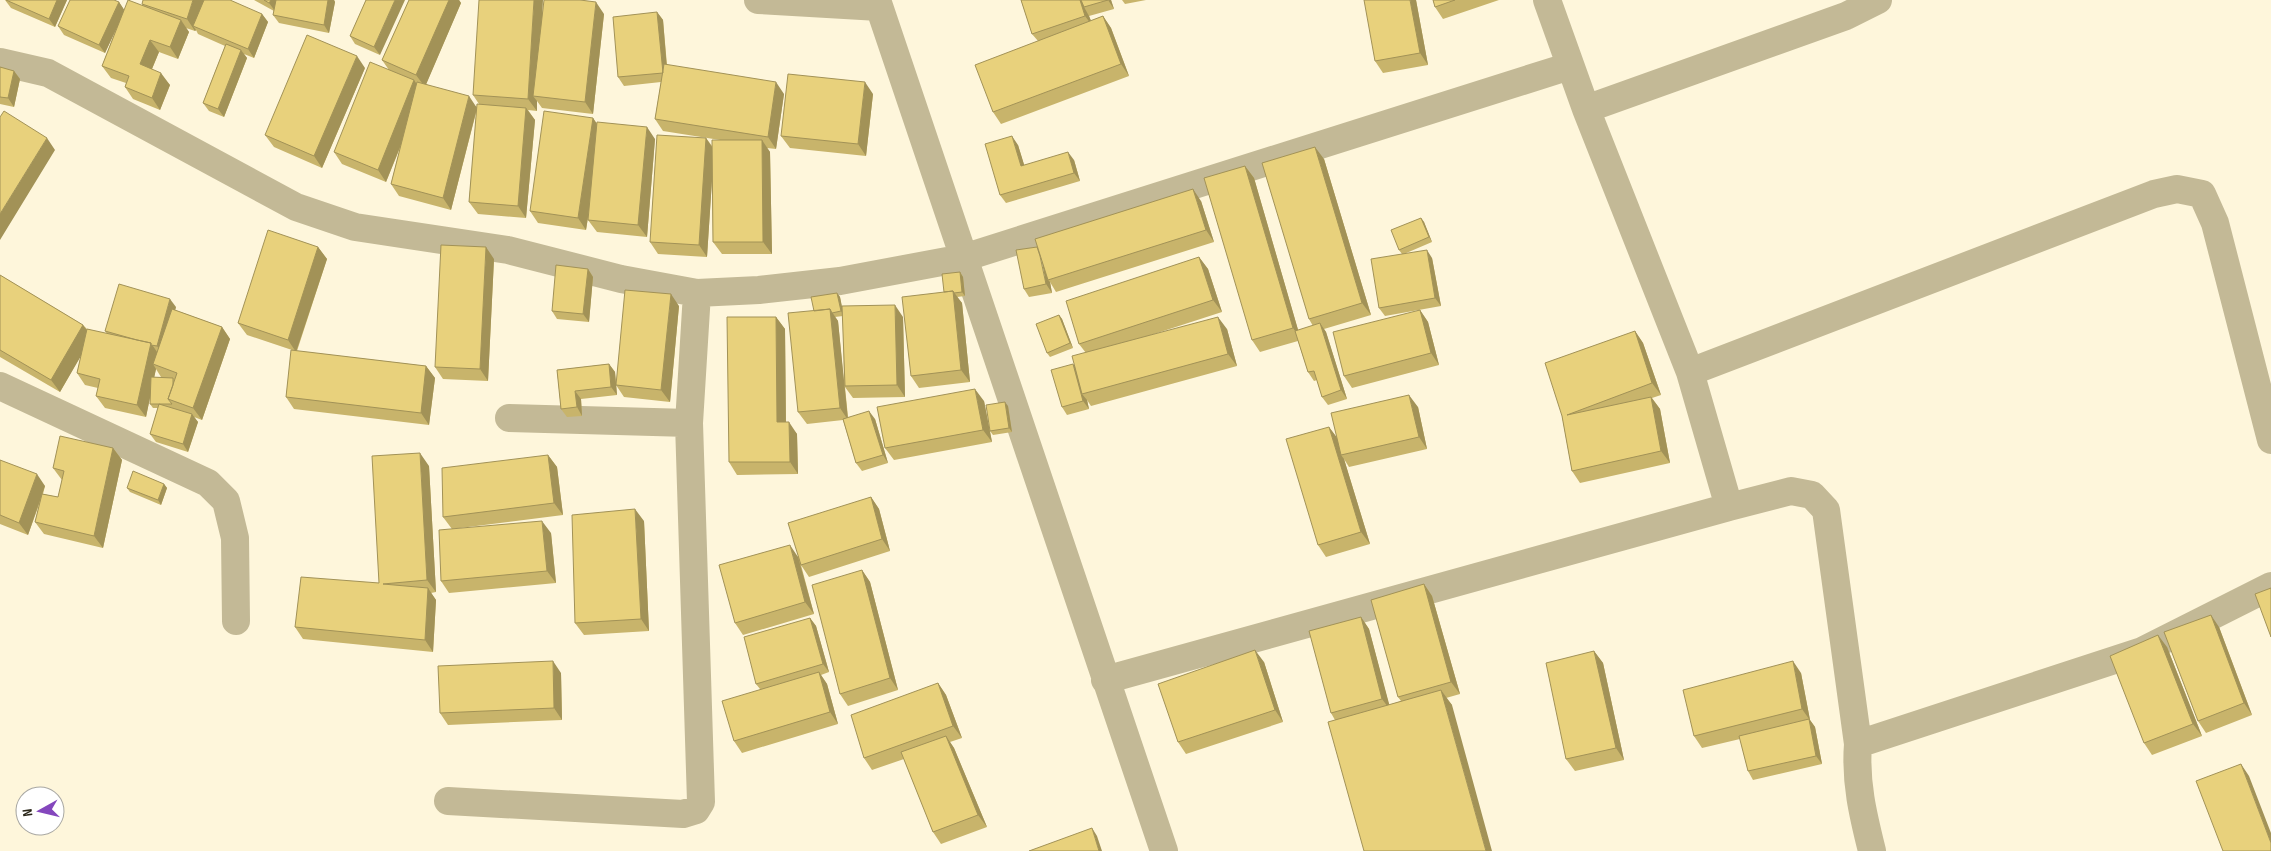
<svg xmlns="http://www.w3.org/2000/svg" width="2271" height="851" font-family="'Sofia Sans Condensed',sans-serif">
  <rect width="100%" height="100%" fill="#fef6db"/>
  <g fill="none" stroke-linecap="round" stroke-linejoin="round">
    <path stroke="#c3b996" stroke-width="28" d="M758,0l121,7
      M877,0l287,851
      M1547,0l39,109 104,263 39,135 62,-16 21,4 14,15 32,234c-3,38 5,71 14,107
      M0,62l48,11 248,134 59,20 153,23 113,29 76,14 62,-3 81,-9 123,-23 607,-192
      M1586,109l260,-93 32,-16
      M1690,372l464,-178 23,-5 25,5 13,29 56,217
      M0,386l208,97 18,18 9,37 1,83
      M509,418l180,5
      M1105,680l624,-173
      M1858,744l284,-93 129,-65
      M448,801l235,13 13,-4 5,-8 -12,-379 8,-130"/>
  </g>
  <path fill="#c8b46b" fill-rule="evenodd" d="M5,0h62l-12,27 -44,-19z
    M254,0h80l1,2 -6,31 -50,-10 -6,-8 1,-4z
    M366,0l14,55 -25,-11 -5,-8z
    M409,0h50l2,3 -35,81 51,23 2,-3 -6,-9 69,-81h62l-11,100 -51,-6 -5,-7v10l-9,-1 7,10 -9,98 -48,-4 -9,-12 8,-93 -26,101 -52,-14 -8,-12 9,-36 -14,34 -44,-18 -8,-12 55,-82 -7,-10z
    M1021,0h90l3,9 -25,7 2,5 12,-5 8,12 18,48 -128,48 -8,-12 45,-71 -6,-7z
    M1122,0h24l-21,4z
    M1416,0l12,65 -45,8 -8,-12z
    M1433,0h66l-56,19 -8,-12z
    M119,2l5,8 19,-4 -1,-2 120,10 6,8 -14,36 -10,-4 3,4 -23,59 -15,-6 -6,-8 22,-57 -27,-12 -2,-4 -1,1 -9,-3 3,4 -11,27 -19,-7 -7,17 18,16 -10,25 -27,-11 -8,-12 1,-4 -15,-5 -9,-12 16,-42 -13,29 -41,-18 -6,-9z
    M657,12l6,8 4,45 117,29 -8,55 -9,-1 3,4 2,102h-50l-9,-12 -1,-63 -5,78 -49,-3 -8,-12 56,-104 6,8 8,-6 -57,-9 -8,-12 6,-37 -37,4 -6,-9z
    M0,67l14,4 6,8 -6,28 -14,-3z
    M365,68l-43,100 -48,-21 -9,-12z
    M873,94l-7,62 -76,-8 -9,-12z
    M593,118l4,6 58,15 -8,98 -50,-5 -9,-12 1,-8 -3,18 -48,-7 -8,-12z
    M1018,145l6,20 50,-5 6,21 -74,22 -6,-8z
    M1324,159l47,156 -47,14 2,3 21,67 -19,6 -6,-8 -5,-17 -3,1 -6,-9 -10,-31 -38,11 -8,-12 -7,-174 9,12 44,152 15,-4 -4,-7z
    M1201,201l13,41 -158,50 -6,-10 2,11 -23,4 -5,-8z
    M1421,218l3,4 8,20 -28,12 28,4 9,48 -56,10 -6,-8 23,-54 -3,-4z
    M318,247l9,12 -30,92 129,15 9,12 -6,47 -135,-16 -8,-12 6,-47 -45,-15 -9,-12z
    M1199,257l9,12 14,43 -74,24 79,-7 10,37 -146,40 -4,-6 2,9 -22,6 -5,-8 13,-41 11,-13 -7,-9z
    M494,259l-6,122 -45,-2 -8,-12z
    M588,269l5,8 -4,45 -32,-3 -5,-8z
    M960,272l3,5 2,19 -8,1 5,6 8,79 -51,6 -8,-12 33,-84z
    M0,275l83,50 4,4 20,5 -2,-3 71,-24 -1,3 47,17 8,12 -28,81 -8,-3 4,5 -10,30 -32,-10 -6,-8 8,-26h-5l-3,-4v-7l-4,20 -41,-9 -9,-12 2,-8 -13,-3 -8,-12 4,-18 -21,37 -60,-35zM156,369l5,8 3,1 -10,-1z
    M837,293l3,4 2,12 61,8 2,80 -52,1 -8,-11 3,30 27,2 13,44 -26,8 -6,-8 -13,-43 -36,4 -9,-12 16,-101zM843,316l1,67 -6,-62 -3,-4z
    M679,306l-9,96 -46,-5 -8,-12z
    M1420,310l8,12 11,43 -87,23 -8,-12z
    M1059,315l3,4 11,29 -23,9 -3,-4z
    M776,317l9,12 1,93 11,12 1,40 -61,1 -8,-13z
    M1635,331l8,12 18,52 -9,3 8,11 10,54 -90,20 -8,-12 -10,-55z
    M609,364l6,8 2,23 -36,4 1,17 -15,1 -6,-8 -4,-39z
    M984,401l8,41 -98,18 -9,-12z
    M1008,406l4,26 -19,3 -3,-4z
    M1418,407l9,42 -78,18 -5,-8 26,85 -44,13 -8,-12 11,-118 8,11z
    M113,448l9,12 -19,88 -59,-14 -9,-12 5,-20 -12,33 -28,-11v-64l45,26 -2,8 15,3 4,-17 -9,-12z
    M548,455l9,12 6,48 -111,14 -9,-12z
    M429,466l7,126 -5,1 5,7 -3,52 -130,-13 -8,-12 84,-44z
    M164,484l3,4 -6,17 -31,-13 -3,-4z
    M871,497l8,12 11,42 -81,26 -8,-12 13,49 -71,21 -8,-12 63,-67z
    M644,521l5,110 -65,4 -9,-12z
    M551,533l5,50 -107,10 -8,-12z
    M862,570l8,12 28,108 -50,16 -8,-12z
    M1424,584l8,12 28,98 -14,4 6,7 -117,15 -4,-7 30,-96 8,12 20,76 12,-4 -3,-4z
    M810,618l6,8 13,46 -8,3 6,9 11,40 -96,29 -8,-12 26,-52 -4,-5z
    M2219,627l33,88 -46,18 -8,-12z
    M2167,647l35,89 -50,19 -8,-12z
    M1594,651l9,12 21,97 -49,11 -9,-12z
    M1264,662l19,60 -97,32 -8,-12z
    M561,673l1,47 -114,5 -8,-12z
    M1801,673l9,47 5,7 7,37 -69,16 -5,-9 -8,-32 -38,9 -8,-12z
    M938,683l8,12 16,43 -12,4 4,6 33,79 -46,17 -8,-12 -29,-73 -32,11 -8,-12z"/>
  <path fill="#a29257" d="M57,0h10l-12,27 -6,-8z
    M193,0h13l-13,26 3,4 -1,1 -8,-12z
    M271,0h10l-6,11 -6,-8z
    M328,0h6l1,2 -6,31 -5,-8z
    M395,0h10l-25,55 -6,-8z
    M449,0h10l2,3 -36,84 -9,-12z
    M534,0h9l-5,96h-5l4,5v10l-9,-12z
    M1080,0h4v7l5,9 5,12 -9,-12z
    M1108,0h3l3,9z
    M1410,0h6l12,65 -8,-12z
    M119,2l6,9 -20,42 -6,-8z
    M596,2l8,12 -11,100 -8,-12z
    M657,12l6,8 5,62 -5,-9z
    M262,14l6,8 -14,36 -6,-9z
    M1103,16l8,12 18,48 -8,-12z
    M181,20l8,12 -11,27 -8,-12z
    M150,40l9,12 -10,24 -9,-12z
    M241,50l6,8 -23,59 -6,-8z
    M357,56l8,12 -43,100 -8,-12z
    M14,71l6,8 -6,28 -6,-9z
    M161,73l9,12 -10,25 -8,-12z
    M414,80l8,12 -36,90 -8,-12z
    M776,82l8,12 -8,55 -8,-12z
    M865,82l8,12 -7,62 -8,-12z
    M469,96l8,12 -26,102 -8,-12z
    M526,108l9,12 -9,98 -8,-12z
    M593,118l8,12 -15,100 -8,-12z
    M647,127l8,12 -8,98 -9,-12z
    M1012,136l6,9 9,29 -6,-8z
    M47,138l8,12 -55,90v-26z
    M706,138l8,12 -7,107 -8,-12z
    M762,140l8,12 2,102 -9,-12z
    M1315,147l9,12 47,156 -9,-12z
    M1068,152l6,8 6,21 -6,-8z
    M1245,166l9,12 47,162 -8,-12z
    M1193,189l8,12 13,41 -8,-12z
    M1421,218l3,4 8,20 -3,-5z
    M1039,246l9,34 2,2 2,11 -6,-9z
    M318,247l9,12 -31,93 -8,-12z
    M486,247l8,12 -6,122 -8,-12z
    M1427,250l5,8 9,48 -6,-8z
    M1199,257l9,12 14,43 -9,-12z
    M588,269l5,8 -4,45 -6,-8z
    M960,272l3,5 2,19 -3,-4z
    M953,291l9,12 8,79 -9,-12z
    M837,293l3,4 4,19 -3,-5z
    M671,294l8,12 -9,96 -9,-12z
    M170,299l6,8 -14,47 -5,-8z
    M895,305l8,12 2,80 -8,-12z
    M830,309l8,12 10,99 -8,-12z
    M1420,310l8,12 11,43 -8,-12z
    M1059,315l3,4 11,29 -3,-5z
    M776,317l9,12 1,105 -9,-12z
    M1218,317l9,12 10,37 -9,-12z
    M1320,323l6,9 21,67 -6,-9z
    M83,325l9,12 -32,55 -9,-12z
    M222,327l8,12 -28,81 -9,-12z
    M1635,331l8,12 18,52 -9,-12z
    M151,343l8,12 -6,9 3,5 -10,48 -9,-12z
    M609,364l6,8 2,23 -6,-8z
    M1073,364l6,8 3,22 5,6 2,9 -6,-8z
    M426,366l9,12 -6,47 -8,-12z
    M975,389l9,12 8,41 -9,-12z
    M575,391l6,8 1,17 -5,-9z
    M1409,395l9,12 9,42 -8,-12z
    M1651,397l9,12 10,54 -9,-12z
    M1005,402l3,4 4,26 -3,-4z
    M869,411l6,8 13,44 -5,-8z
    M192,414l6,8 -10,30 -5,-8z
    M789,422l8,12 1,40 -8,-12z
    M1329,427l9,12 3,16 3,4 26,85 -9,-12z
    M113,448l9,12 -19,88 -9,-12z
    M420,453l9,13 7,126 -9,-12z
    M548,455l9,12 6,48 -9,-12z
    M37,474l8,12 -17,49 -9,-12z
    M164,484l3,4 -6,17 -3,-5z
    M871,497l8,12 11,42 -8,-12z
    M635,509l9,12 5,110 -8,-12z
    M542,521l9,12 5,50 -9,-12z
    M790,545l8,12 16,57 -9,-12z
    M862,570l8,12 28,108 -8,-12z
    M1424,584l8,12 28,98 -9,-12z
    M428,588l8,12 -3,52 -8,-12z
    M2211,615l8,12 33,88 -8,-12z
    M1361,617l8,12 22,82 -9,-12z
    M810,618l6,8 13,46 -6,-8z
    M2158,635l9,12 35,89 -9,-12z
    M1255,650l9,12 19,60 -8,-12z
    M1594,651l9,12 21,97 -8,-12z
    M553,661l8,12 1,47 -8,-12z
    M1793,661l8,12 9,47 5,7 7,37 -6,-8 -7,-37 -7,-10z
    M819,672l8,12 11,40 -8,-12z
    M938,683l8,12 16,43 -9,-12z
    M1441,690l11,15 40,146h-6z
    M946,736l8,12 33,79 -9,-12z
    M2241,764l8,12 22,57v10z
    M1092,828l5,8 5,15h-3z"/>
  <path fill="#e8d17c" stroke="#a29257" d="M6,0h51l-8,19z
    M70,0h44l5,2 -20,43 -41,-19z
    M128,0l53,20 -11,27 -20,-7 -10,24 21,9 -9,25 -27,-11 4,-11 -27,-10z
    M143,0h50l-6,19 -45,-15z
    M204,0h26l32,14 -14,35 -55,-23z
    M264,0h7l-2,3z
    M276,0h52l-4,25 -51,-10z
    M366,0h29l-21,47 -24,-11z
    M409,0h40l-33,75 -34,-15z
    M479,0h55l-6,99 -55,-4z
    M544,0h36l16,2 -11,100 -52,-6z
    M1021,0h59l5,16 -53,18z
    M1081,0h27l-24,7z
    M1364,0h46l10,53 -45,8z
    M1433,0h22l-20,7z
    M657,12l6,61 -45,4 -5,-60z
    M1103,16l18,48 -128,48 -18,-47z
    M307,35l50,21 -43,100 -49,-21z
    M226,44l15,6 -23,59 -15,-6z
    M370,62l44,18 -36,90 -44,-18z
    M664,64l112,18 -8,55 -113,-18z
    M0,67l14,4 -6,27 -8,-1z
    M788,74l77,8 -7,62 -77,-8z
    M417,82l52,14 -26,102 -52,-14z
    M477,104l49,4 -8,98 -49,-4z
    M4,111l43,27 -47,76v-97z
    M544,111l49,7 -15,100 -48,-7z
    M597,122l50,5 -9,98 -50,-5z
    M657,135l49,3 -7,107 -49,-3z
    M1012,136l9,30 47,-14 6,21 -74,22 -15,-51z
    M712,140h50l1,102h-50z
    M1315,147l47,156 -53,16 -47,-156z
    M1245,166l48,162 -41,12 -48,-162z
    M1193,189l13,41 -158,50 -13,-41z
    M1421,218l8,19 -30,13 -8,-20z
    M268,230l50,17 -30,93 -50,-17z
    M441,245l45,2 -6,122 -45,-2z
    M1037,247l3,9 6,28 -22,5 -8,-39z
    M1427,250l8,48 -56,10 -8,-49z
    M1199,257l14,43 -134,44 -13,-43z
    M556,265l32,4 -5,45 -31,-3z
    M960,272l2,20 -8,1 -1,-2 -9,1 -2,-18z
    M0,275l83,50 -32,55 -51,-30z
    M119,284l51,15 -13,47 -6,-1v-2l-14,-3 -32,-9z
    M625,290l46,4 -10,96 -45,-5z
    M953,291l8,79 -50,6 -9,-79z
    M837,293l4,18 -9,2 -2,-4 -16,2 -3,-14z
    M895,305l2,80 -52,1 -3,-80z
    M172,309l50,18 -29,81 -25,-9 9,-26 -24,-9z
    M830,309l10,99 -42,4 -10,-99z
    M1420,310l11,43 -87,23 -11,-44z
    M1059,315l11,28 -23,10 -11,-29z
    M727,317h49l1,105h12l1,40h-61z
    M1218,317l10,37 -146,40 -10,-38z
    M1320,323l21,67 -19,7 -8,-26 -6,1 -13,-41z
    M87,329l64,14 -14,62 -41,-9 4,-17 -23,-6z
    M1635,331l17,52 -85,32 84,-18 10,54 -89,20 -10,-55 -17,-53z
    M291,350l135,16 -5,47 -135,-16z
    M609,364l2,23 -36,4 2,16 -16,2 -4,-39z
    M1073,364l10,37 -21,6 -11,-37z
    M151,377l22,1v7l-5,14 4,5h-22z
    M975,389l8,41 -98,18 -8,-41z
    M1409,395l10,42 -78,18 -10,-42z
    M1005,402l4,26 -19,3 -4,-26z
    M159,404l33,10 -9,30 -33,-10z
    M869,411l14,44 -27,8 -13,-44z
    M1329,427l32,105 -43,13 -32,-106z
    M60,436l53,12 -19,88 -59,-14 7,-28 16,3 6,-26 -11,-3z
    M420,453l7,127 -44,4 45,4 -3,52 -130,-13 6,-50 78,6 -7,-127z
    M548,455l6,48 -111,14 -1,-49z
    M0,460l37,14 -18,49 -19,-8z
    M133,471l31,13 -6,16 -31,-12z
    M871,497l11,42 -81,26 -13,-42z
    M635,509l6,110 -66,4 -3,-108z
    M542,521l5,50 -106,10 -2,-51z
    M790,545l15,57 -70,21 -16,-58z
    M862,570l28,108 -50,16 -28,-109z
    M1424,584l27,98 -53,15 -27,-97z
    M2271,588v49l-16,-43z
    M2211,615l33,88 -46,18 -34,-89z
    M1361,617l21,82 -51,14 -22,-82z
    M810,618l13,46 -67,20 -12,-47z
    M2158,635l35,89 -49,19 -34,-87z
    M1255,650l20,60 -97,32 -20,-58z
    M1594,651l22,97 -50,11 -20,-96z
    M553,661l1,47 -114,5 -2,-47z
    M1793,661l9,48 -108,27 -11,-46z
    M819,672l11,40 -96,29 -12,-40z
    M938,683l15,43 -89,32 -13,-43z
    M1441,690l45,161h-122l-36,-129z
    M1809,719l7,37 -68,15 -9,-35z
    M946,736l32,79 -45,17 -32,-80z
    M2241,764l30,79v8h-48l-27,-70z
    M1092,828l7,23h-70z"/>
  <g transform="translate(40 811) rotate(262)"><circle r="24" fill="#ffffff" stroke="#a9a8a3"/>
  <path d="M0-4L9 19L0 12L-9 19Z" fill="#8447bd"/>
  <text y="-8" font-size="14" font-weight="bold" text-anchor="middle" fill="#292518">N</text>
  </g>
</svg>
